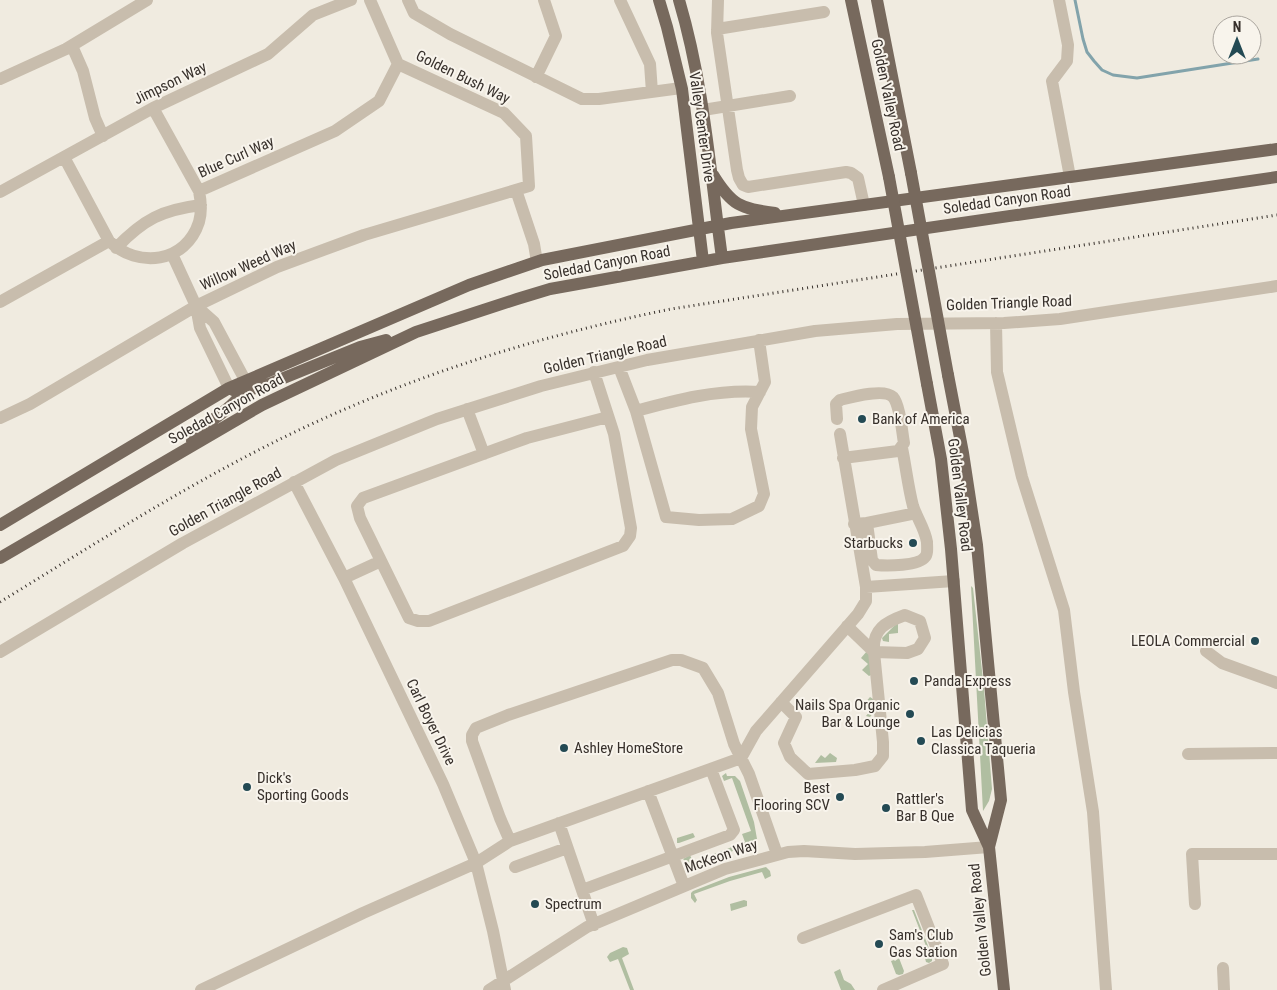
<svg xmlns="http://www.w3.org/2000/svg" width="1277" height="990" font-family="'Roboto Condensed',sans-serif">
  <rect width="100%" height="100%" fill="#f0ebe0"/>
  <path fill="#b0bea1" d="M971,586l2,2 11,101 8,100 -3,12 -6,10z
    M896,624h2v9l-9,1v8l-6,-1 -1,-3z
    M867,651h2l2,24 -2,1 -7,-6 6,-6 -7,-6z
    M870,697l3,2 1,13 -4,5 -4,-1 5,-6 -7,-6z
    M830,753l7,5 -1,4 -21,1 6,-8 4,3z
    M726,773l1,3h8l5,5 14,41 3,17 -6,6 -54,18 -9,1 -5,-5 7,-4 3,7 52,-20 -3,-8 9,-3 -19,-53 -8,3 -2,-5z
    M693,833l2,4 -2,1 -14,5h-2v-5z
    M766,867l4,4 1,5 -6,3 -3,-7 -32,9 -36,13 3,6 -2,3 -4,-5v-5l2,-2 36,-14z
    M744,900l3,1v5l-16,5 -1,-7z
    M912,910h2l18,46v5l-3,2 -3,-1 -2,-8 2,-8z
    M623,947l4,1 2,6 -7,4 12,32h-4l-12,-31 -8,3 -3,-5 3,-4z
    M899,958l5,13 -1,3 -4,1 -3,-1 -5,-13 3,-1 1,1z
    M840,969l4,11 7,4 4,6h-14l-7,-18z"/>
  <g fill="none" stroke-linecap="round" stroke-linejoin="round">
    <path stroke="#82a3ab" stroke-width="3" d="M1075,0l8,39 4,13 7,9 8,9 11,5 24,3 121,-19"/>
    <path stroke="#c8bdad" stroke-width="12" d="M408,0l6,13 36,21 132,65h17l82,-11
      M620,0l30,64 2,28
      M718,0l-1,33 20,137 2,8 4,7 5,2 98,-15 5,1 7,5 6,27
      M1059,0l9,45 -1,16 -15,20 18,96
      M717,29l107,-17
      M72,46l11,25 12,47 8,18
      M536,77l20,-41 -12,-36
      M0,79l66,-30 81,-49
      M153,108l46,83
      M703,110l87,-14
      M64,157l45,84
      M516,190l18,54 3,18
      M0,192l153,-84 115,-54 45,-39 38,-15
      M116,248c28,-29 46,-38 85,-43
      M172,254l24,52 4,22 29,60
      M0,302l109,-61c29,28 77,22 90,-19 3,-10 2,-21 0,-31l136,-60 44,-30 19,-37
      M196,306l18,16 31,58
      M996,323l1,49 25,105 42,133 10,82 19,120 13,178
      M619,367l17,44 30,106 33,3 33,-1 27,-13 5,-12 -13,-65 1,-22 13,-25 -6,-42
      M594,372l20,62 17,94 -1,8 -7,10 -194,75h-11l-9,-3 -49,-100 -3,-12 6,-8 164,-60 81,-21
      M467,409l17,45
      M636,411c40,-11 82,-22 124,-19
      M0,418l30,-14 166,-98 81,-39 87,-32 165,-49 -3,-50 -22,-23 -106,-49 -28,-64
      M837,419l-1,-15 4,-4c12,-3 44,-12 53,-3 7,8 9,35 11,46l-6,8 -55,7
      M294,482l50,96 99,206 33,79 17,68 12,59
      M867,523l49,-10
      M854,524l13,-1 5,37 4,5c11,1 43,1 49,-8 3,-3 2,-10 2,-15 -2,-13 -10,-24 -14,-36 -5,-19 -7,-39 -11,-58
      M344,578l37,-17
      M866,587l88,-6
      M1206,651l16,12 55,20
      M0,652l183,-109 153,-83 101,-41 104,-33 106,-26 168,-29 82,-7 107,-1 56,-4 217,-33
      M781,702l15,15 -12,26 6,14 18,17 47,-4 20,-4 8,-10v-14l-9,-90 33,1 11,-4 7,-11 -5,-17 -15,-6c-19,7 -33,14 -31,37l-27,-26
      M1188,754l89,-1
      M648,791l36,95
      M559,823l35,102
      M510,841l231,-83 15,-27 102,-117 8,-13v-14l-26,-153
      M515,867l52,-19
      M582,890l148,-55 4,-5 -23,-61
      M1195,904l-3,-50h85
      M803,938l113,-43 27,69 -60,26
      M1223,968l1,22
      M201,990l162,-77 113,-50 34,-22 -10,-23 -28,-77v-6l4,-7 32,-13 164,-55h9l22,8 15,25 16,51 15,30 28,80
      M489,990l98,-63 138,-58 63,-17 16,-1 51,3 70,-2 64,-5"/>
    <path stroke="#77695d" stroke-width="12" d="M659,0l8,27 15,62 21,172
      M679,0c25,84 31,171 43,258
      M851,0l38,177
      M877,0l34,173
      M713,175c19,31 27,33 62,38
      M948,375l15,78 14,92 24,255 -12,47
      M927,384l14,75 10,90 21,261 17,37 15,143
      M229,388l6,3 7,1 27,-8 91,-37 26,-7
      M192,441c5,-6 11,-12 17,-18 13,-11 31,-20 35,-38
      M0,525l229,-137 240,-103 73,-25 189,-37 546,-74
      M0,558l262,-153 154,-73 101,-33 33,-10 172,-31 555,-81"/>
    <path stroke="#37302b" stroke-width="3" stroke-dasharray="1 4" stroke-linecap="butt" d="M0,602c111,-68 222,-140 343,-192 106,-46 215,-78 328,-101l606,-94"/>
    <path stroke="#77695d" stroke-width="12" d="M911,173l37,202
      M889,177l38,207"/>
  </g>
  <g fill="#244a54" stroke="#f8f4ec" stroke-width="2">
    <circle cx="862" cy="419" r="5"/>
    <circle cx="913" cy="543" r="5"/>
    <circle cx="1255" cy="641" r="5"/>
    <circle cx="914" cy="681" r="5"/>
    <circle cx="910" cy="714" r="5"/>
    <circle cx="921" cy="741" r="5"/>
    <circle cx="564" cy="748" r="5"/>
    <circle cx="247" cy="787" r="5"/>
    <circle cx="840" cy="797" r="5"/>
    <circle cx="886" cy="808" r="5"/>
    <circle cx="535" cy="904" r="5"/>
    <circle cx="879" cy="944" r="5"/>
  </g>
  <g text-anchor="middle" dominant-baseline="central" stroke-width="4" stroke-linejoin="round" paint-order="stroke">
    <g font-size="15" fill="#37302b" stroke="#f8f4ec">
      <text transform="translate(463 77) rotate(26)">Golden Bush Way</text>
      <text transform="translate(170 83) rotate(-26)">Jimpson Way</text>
      <text transform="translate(888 95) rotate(78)">Golden Valley Road</text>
      <text transform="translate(702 127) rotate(82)">Valley Center Drive</text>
      <text transform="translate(236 157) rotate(-24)">Blue Curl Way</text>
      <text transform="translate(1007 200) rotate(-8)">Soledad Canyon Road</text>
      <text transform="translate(607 263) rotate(-11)">Soledad Canyon Road</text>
      <text transform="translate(248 265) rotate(-24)">Willow Weed Way</text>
      <text transform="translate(1009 303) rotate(-2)">Golden Triangle Road</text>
      <text transform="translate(605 355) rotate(-13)">Golden Triangle Road</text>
      <text transform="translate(226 409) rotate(-29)">Soledad Canyon Road</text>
      <text transform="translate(960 495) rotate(83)">Golden Valley Road</text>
      <text transform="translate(225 502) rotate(-29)">Golden Triangle Road</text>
      <text transform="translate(431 722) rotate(64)">Carl Boyer Drive</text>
      <text transform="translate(721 856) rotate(-19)">McKeon Way</text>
      <text transform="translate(980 920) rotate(-96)">Golden Valley Road</text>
    </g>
    <g font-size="15" fill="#37302b" stroke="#f8f4ec" text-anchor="start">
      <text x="872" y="419">Bank of America</text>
      <text x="903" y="543" text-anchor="end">Starbucks</text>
      <text x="1245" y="641" text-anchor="end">LEOLA Commercial</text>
      <text x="924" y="681">Panda Express</text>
      <text x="900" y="705" text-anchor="end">Nails Spa Organic<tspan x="900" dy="17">Bar &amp; Lounge</tspan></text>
      <text x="931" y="732">Las Delicias<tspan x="931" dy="17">Classica Taqueria</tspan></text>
      <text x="574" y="748">Ashley HomeStore</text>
      <text x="257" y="778">Dick's<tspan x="257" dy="17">Sporting Goods</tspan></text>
      <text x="830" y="788" text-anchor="end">Best<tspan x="830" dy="17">Flooring SCV</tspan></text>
      <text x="896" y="799">Rattler's<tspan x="896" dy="17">Bar B Que</tspan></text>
      <text x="545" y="904">Spectrum</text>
      <text x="889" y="935">Sam's Club<tspan x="889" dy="17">Gas Station</tspan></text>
    </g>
  </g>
  <g transform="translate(1237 40)"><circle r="24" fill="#f8f4ec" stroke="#aba69f"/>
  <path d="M0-4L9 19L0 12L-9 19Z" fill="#244a54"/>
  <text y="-8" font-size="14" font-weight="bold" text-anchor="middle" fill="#37302b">N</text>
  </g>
</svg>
